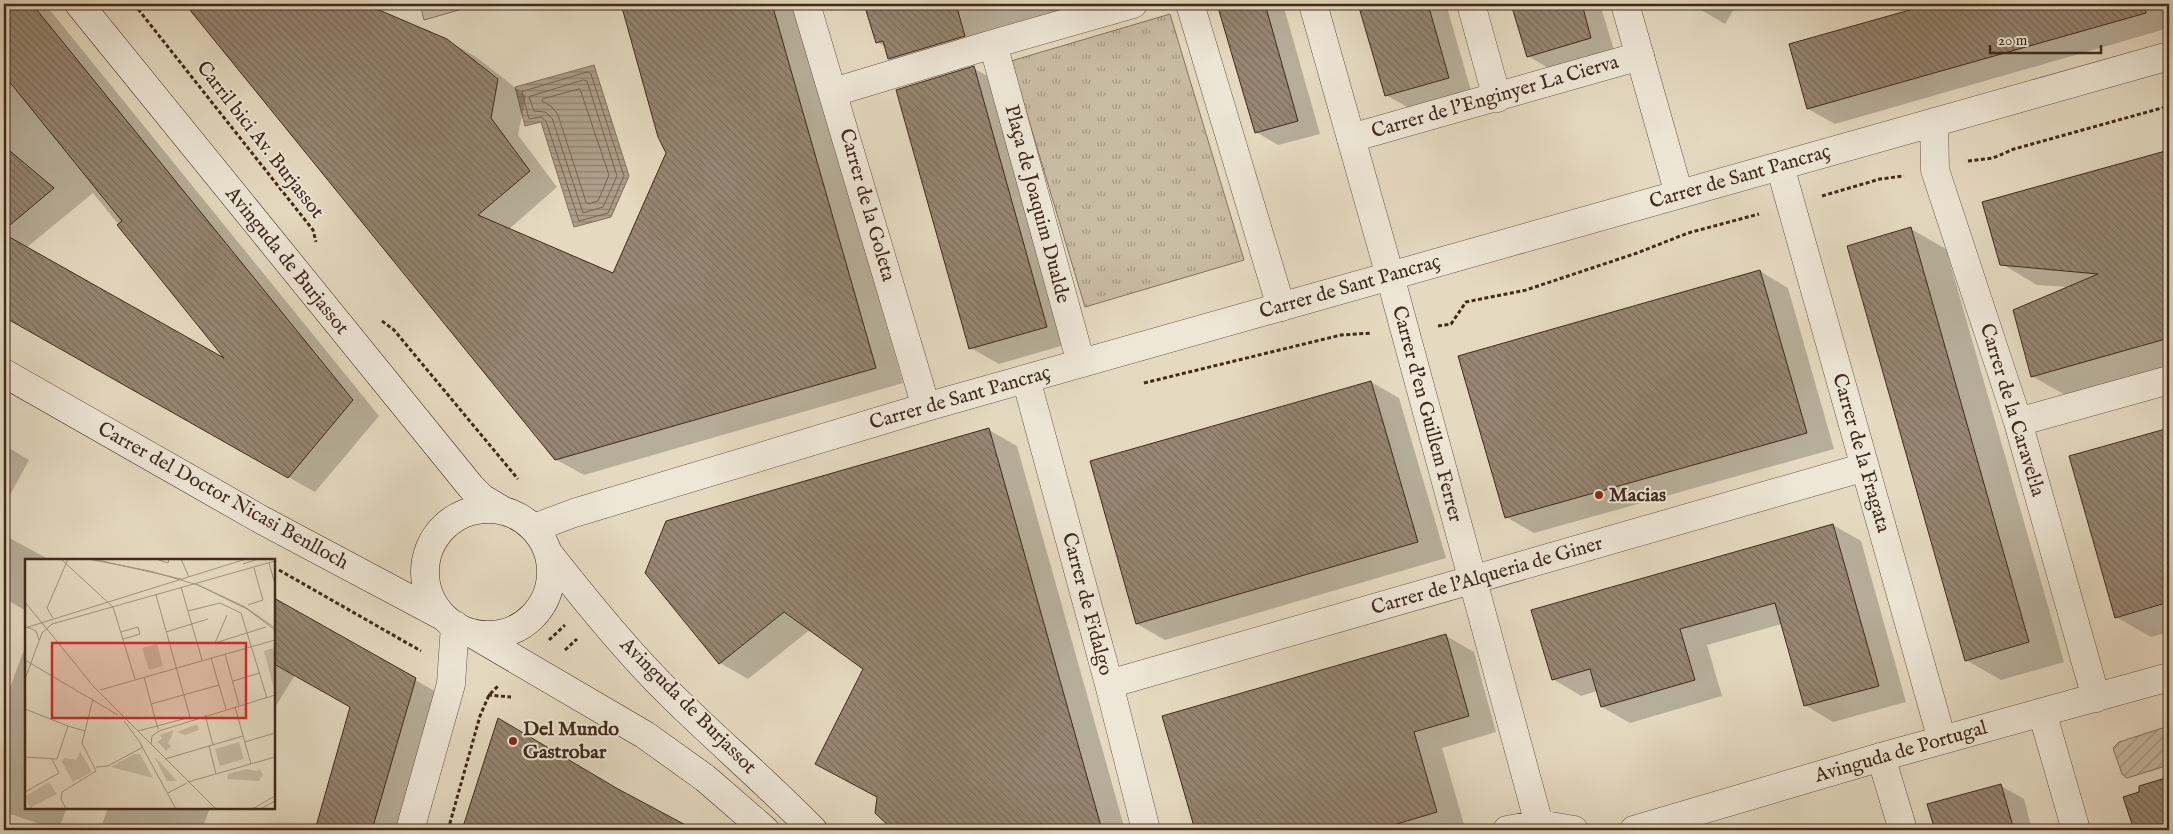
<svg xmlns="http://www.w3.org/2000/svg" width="2173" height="834" font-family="'IM FELL English',serif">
  <defs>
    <pattern id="grass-tufts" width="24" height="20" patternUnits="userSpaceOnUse" patternTransform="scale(1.25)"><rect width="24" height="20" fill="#c9bca5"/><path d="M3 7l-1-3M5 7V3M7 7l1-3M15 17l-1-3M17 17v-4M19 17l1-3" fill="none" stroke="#a59986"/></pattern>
    <pattern id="garden-furrows" width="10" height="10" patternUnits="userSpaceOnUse" patternTransform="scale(1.25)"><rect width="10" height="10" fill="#c9bca5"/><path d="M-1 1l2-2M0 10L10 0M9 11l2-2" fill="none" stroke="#a59986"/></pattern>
    <pattern id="water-rules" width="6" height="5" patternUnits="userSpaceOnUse" patternTransform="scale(1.25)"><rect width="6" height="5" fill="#ad9e89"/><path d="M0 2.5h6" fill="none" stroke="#8e816f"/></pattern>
    <pattern id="building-back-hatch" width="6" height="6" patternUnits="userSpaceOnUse" patternTransform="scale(1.25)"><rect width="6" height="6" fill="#968672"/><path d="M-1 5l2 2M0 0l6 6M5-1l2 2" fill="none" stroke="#7c6e5d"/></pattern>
  </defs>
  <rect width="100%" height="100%" fill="#e5dac1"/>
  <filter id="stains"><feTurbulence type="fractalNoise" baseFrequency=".004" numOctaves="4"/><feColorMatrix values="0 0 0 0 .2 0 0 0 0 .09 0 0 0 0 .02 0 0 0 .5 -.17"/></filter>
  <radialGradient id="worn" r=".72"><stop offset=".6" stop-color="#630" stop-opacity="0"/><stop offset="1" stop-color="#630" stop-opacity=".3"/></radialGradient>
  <path fill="url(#grass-tufts)" stroke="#857361" d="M1170,14l74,246 -159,47 -74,-246z"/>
  <path fill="url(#garden-furrows)" stroke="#857361" d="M2169,726v39l-42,13 -5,-4 -9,-26 6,-6z"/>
  <path fill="#c9bca5" stroke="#857361" d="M420,4h60l-56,16z"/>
  <path fill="url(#water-rules)" stroke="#82705e" d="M594,65l35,111 -18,41 -37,10 -33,-105 -16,4 -10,-39z"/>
  <path fill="#0003" fill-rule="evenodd" d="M4,4h41l334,412 -64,76 -311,-176zM93,193l136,169 -203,-114z
    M187,4h175l85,36 29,17 50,39 -8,39 39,52 -49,43 106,45 53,-122 -8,-17 -37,-132h173l108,379 -319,92 -29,-16z
    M866,4h216l-100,28 5,17 -75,23 -23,-13 -3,-12 -9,-5z
    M1219,4h64l37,130 -42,11 -22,-13z
    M1359,4h87l25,87 -62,17 -23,-13z
    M1513,4h87l14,46 -64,19 -22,-13z
    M1691,4h46l-12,20z
    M1937,4h232v24l-334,96 -27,-15 -17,-64z
    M973,68l29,16 73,258 -76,22 -28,-16z
    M2169,151v217l-102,28 -35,-20 37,-89 -32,-2 -35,-21 -18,-61z
    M1911,229l35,20 118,413 -63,18 -35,-20z
    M1760,271l28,17 46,161 -300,84 -28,-16z
    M1371,382l28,16 47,160 -281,82 -28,-16z
    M2169,429v203l-18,5 -35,-20 -46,-160z
    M989,430l28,16 108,384h-230l-18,-18 1,-14 -34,-18 21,-111 -54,-40 -63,50 -28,-16z
    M4,445l25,15 -25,46z
    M1833,525l28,16 45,161 -73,20 -28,-17 -23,-81 -75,21 15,51 -92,27 -28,-16 -5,-16 -16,5 -28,-17z
    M4,535l46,25h-24v51l-22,-13z
    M274,599l176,101 -37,130h-96l34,-123 -56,-32 -21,34z
    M1446,636l28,16 22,80 -54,16 23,80 -7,2h-261l-33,-114z
    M26,644v164h41l-9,22 -54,-18v-108z
    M499,720l124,74 70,36h-230z
    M2169,779v51h-34l-10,-32 15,-5v-6z
    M2001,786l23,13 8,31h-96l-7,-25z
    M108,808h102l-6,16 17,6h-121z"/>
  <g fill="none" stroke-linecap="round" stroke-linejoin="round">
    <path stroke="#776453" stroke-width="1" d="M588,72l3,2 33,102 -16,37 -29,8 -33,-100 -5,-4 -12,2 -7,-27z
      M584,80l3,1 30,95 -14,31 -20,6 -31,-95 -7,-6 -11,-1 -5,-14z
      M580,89l29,86 -11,26 -10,3 -2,-2 -28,-87 -6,-8 -10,-6 1,-2z"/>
  </g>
  <path fill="url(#building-back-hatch)" stroke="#412a1d" d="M4,4h28l321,396 -65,78 -284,-161v-83l220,124 -107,-133 5,-4 -118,-146z
    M185,4h180l82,35 51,40 -7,39 39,53 -52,44 135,58 53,-120 -8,-16 -37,-133h151l104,364 -321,92z
    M864,4h92l9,32 -77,23 -5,-18 -7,2z
    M1217,4h48l33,117 -43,12z
    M1358,4h70l21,74 -64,18z
    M1511,4h71l9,34 -64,19z
    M1931,4h214l1,9 -339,96 -18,-65z
    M974,66l73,261 -78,22 -73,-259z
    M4,146l50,42 -50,42z
    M2169,150v188l-138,39 -18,-67 85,-36 -98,-9 -18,-63z
    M1911,227l118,415 -64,19 -118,-415z
    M1760,270l47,163 -302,85 -47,-162z
    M1371,381l47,161 -282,82 -46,-163z
    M989,428l113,402h-209l-18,-17 2,-16 -62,-33 48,-95 -79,-57 -65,52 -74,-91 21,-52z
    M2169,428v174l-54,16 -46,-162z
    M1833,524l46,162 -75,20 -29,-103 -95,26 15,51 -94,27 -11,-38 -38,11 -21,-70z
    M274,598l142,80 -44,152h-57l35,-123 -76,-43z
    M1446,634l23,82 -55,16 23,80 -60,18h-182l-33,-114z
    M498,718l120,71 77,41h-233z
    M2169,777v53h-35l-11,-33 16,-5v-6z
    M2001,784l13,46h-79l-8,-26z"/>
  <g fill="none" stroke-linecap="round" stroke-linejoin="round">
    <defs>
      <path id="pedestrian" d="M1190,4l91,303
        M1471,4l26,94
        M834,92l159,-48
        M1351,138l289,-82
        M1081,363l-88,-319 140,-40
        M1881,757l22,73"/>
      <path id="minor" d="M806,4l120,403
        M1313,4l77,272 149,548
        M1625,4l54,190
        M1934,122l1,48 83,252 78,276
        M1780,166l162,574
        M1026,379l83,305 37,146
        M2018,422l151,-42
        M534,528l40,-15 352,-106 1243,-351
        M1109,684l756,-217
        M2042,712l34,118
        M410,830l41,-146 4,-59
        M1507,830l32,-6 35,6
        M1634,830l247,-73 288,-80"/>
      <path id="secondary" d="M79,4l392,483 11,11 20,12
        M4,373l256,146 184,98
        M425 572a63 63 0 1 1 126 0a63 63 0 1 1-126 0Z
        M549,554c39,49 79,99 124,143 46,45 95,87 140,133
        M471,633l174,102 60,43 60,52"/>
    </defs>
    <use href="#pedestrian" stroke="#6a5646" stroke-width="29"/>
    <use href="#minor" stroke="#6a5646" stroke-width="29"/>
    <use href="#secondary" stroke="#412a1d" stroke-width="29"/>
    <path stroke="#412a1d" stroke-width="3" stroke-dasharray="4 2.5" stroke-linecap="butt" d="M134,4l179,226 3,12
      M1968,161l25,-3 21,-9 155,-43
      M1822,196l58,-17 24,-3
      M382,321l12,9 124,149
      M1438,326l13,-2 15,-22 60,-12 111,-37 51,-20 71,-19
      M1144,383l197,-48 31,-2
      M279,570l142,81
      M549,640l16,-15
      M565,650l12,-11
      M488,695l23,2
      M448,830l32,-114 9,-21 9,-9"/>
    <use href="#pedestrian" stroke="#eee7d7" stroke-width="28"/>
    <use href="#minor" stroke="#eee7d7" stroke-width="28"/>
    <use href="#secondary" stroke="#eee7d7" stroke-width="28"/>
  </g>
  <g fill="#8f2418" stroke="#eee7d7" stroke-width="2">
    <circle cx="1599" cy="495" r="5"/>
    <circle cx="513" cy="741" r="5"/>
  </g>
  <g text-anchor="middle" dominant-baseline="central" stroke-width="4" stroke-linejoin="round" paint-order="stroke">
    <g font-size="20" fill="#412a1d" stroke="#eee7d7">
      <text transform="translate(1495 97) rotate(-16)">Carrer de l'Enginyer La Cierva</text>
      <text transform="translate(260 140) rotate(52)">Carril bici Av. Burjassot</text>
      <text transform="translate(1740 177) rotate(-16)">Carrer de Sant Pancraç</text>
      <text transform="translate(1037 204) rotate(75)">Plaça de Joaquim Dualde</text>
      <text transform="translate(867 205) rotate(74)">Carrer de la Goleta</text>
      <text transform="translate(287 261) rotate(51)">Avinguda de Burjassot</text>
      <text transform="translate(1350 287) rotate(-16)">Carrer de Sant Pancraç</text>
      <text transform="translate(960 398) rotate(-16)">Carrer de Sant Pancraç</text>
      <text transform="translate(2012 410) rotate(73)">Carrer de la Caravel·la</text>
      <text transform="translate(1427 414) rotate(75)">Carrer d'en Guillem Ferrer</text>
      <text transform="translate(1861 453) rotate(74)">Carrer de la Fragata</text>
      <text transform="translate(223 496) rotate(29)">Carrer del Doctor Nicasi Benlloch</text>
      <text transform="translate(1487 576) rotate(-16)">Carrer de l'Alqueria de Giner</text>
      <text transform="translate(1087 604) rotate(75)">Carrer de Fidalgo</text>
      <text transform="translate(688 706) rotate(45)">Avinguda de Burjassot</text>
      <text transform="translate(1901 752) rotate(-16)">Avinguda de Portugal</text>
    </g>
    <g font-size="20" font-weight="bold" fill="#412a1d" stroke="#eee7d7" text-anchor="start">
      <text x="1609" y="495">Macias</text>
      <text x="523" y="729">Del Mundo<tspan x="523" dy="23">Gastrobar</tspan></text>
    </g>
  </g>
  <g transform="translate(25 559)">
    <rect width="250" height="250" fill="#e5dac1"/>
    <path d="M132,85l6,22 -14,4 -7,-22zM248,89l2,9 -1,32 -10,-38zM214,183l5,17 -24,7 -5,-17zM55,192l12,21 -19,10 -11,-20 2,-4 13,2zM109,195h6l13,24 -42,-11zM130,199h1l21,23h-10zM24,223l8,12 -27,14 -5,-12z" fill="#c9bca5"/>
    <path d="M234,209l4,7 -4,6 -32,-2 1,-5 19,-5 11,2z" fill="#c9bca5"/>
    <path d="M172,165l2,6 -14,5 -8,-3zM149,171l-6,13 3,3 -5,5 -8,-9 4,-4 -2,-3z" fill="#c9bca5"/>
    <path fill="none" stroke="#a3947f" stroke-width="1" d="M36,0l52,48 22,72M63,0l62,12 48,14 49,24 28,21M68,0l88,20M131,0l12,4 1,-4M156,0l8,18M244,4l6,21M218,5l15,-5M171,25l49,23 30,21M156,28l21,73M131,36l34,122M0,43l69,85 122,122M223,46l15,-5 -9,-32M163,52l32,-8 21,10 26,85M28,59l-6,-10 21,-49M2,68l9,4 3,9M0,69l221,-69M96,73l17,-5 2,7 -17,5M141,73l42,-13M190,84l51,-16M190,84l12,-28M200,95l14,51M186,99l15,51M0,101l93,55M119,118l14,52M0,120l17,-46 10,-9 223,-63M208,122l27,-8M75,131l175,-50M126,145l68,-19M210,148l16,57M0,150l43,17M180,156l8,30M99,162l15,20 37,68M60,172l8,-32M113,172l53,-14M220,183l30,-9M126,185l1,-8 7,-5 116,-36M184,187l7,28M0,198l32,2 11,-33 17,5 -3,12 14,28 -34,21 -1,7 5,10M140,200l78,-23M71,208l12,-1 35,-19M163,223l87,-25M0,233l34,-19 -7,-14M143,234l19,-10M227,250l23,-13M235,250l15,-8"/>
    <path fill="#d62828" fill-opacity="0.15" stroke="#d62828" stroke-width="2.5" d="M27,84h194v75h-194z"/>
    <rect width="250" height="250" fill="none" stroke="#412a1d" stroke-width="2.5"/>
  </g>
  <rect width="2173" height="834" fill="none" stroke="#e5dac1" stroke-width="20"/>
  <rect x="5" y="5" width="2163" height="824" fill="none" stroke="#412a1d" stroke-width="2.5"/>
  <rect x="10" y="10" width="2153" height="814" fill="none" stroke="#412a1d"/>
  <path d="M1990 45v8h111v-8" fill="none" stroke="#412a1d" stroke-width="2.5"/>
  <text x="1998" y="45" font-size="15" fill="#412a1d" stroke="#eee7d7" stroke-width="4" paint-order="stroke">20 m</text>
  <rect width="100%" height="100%" filter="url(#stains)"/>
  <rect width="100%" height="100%" fill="url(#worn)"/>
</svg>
